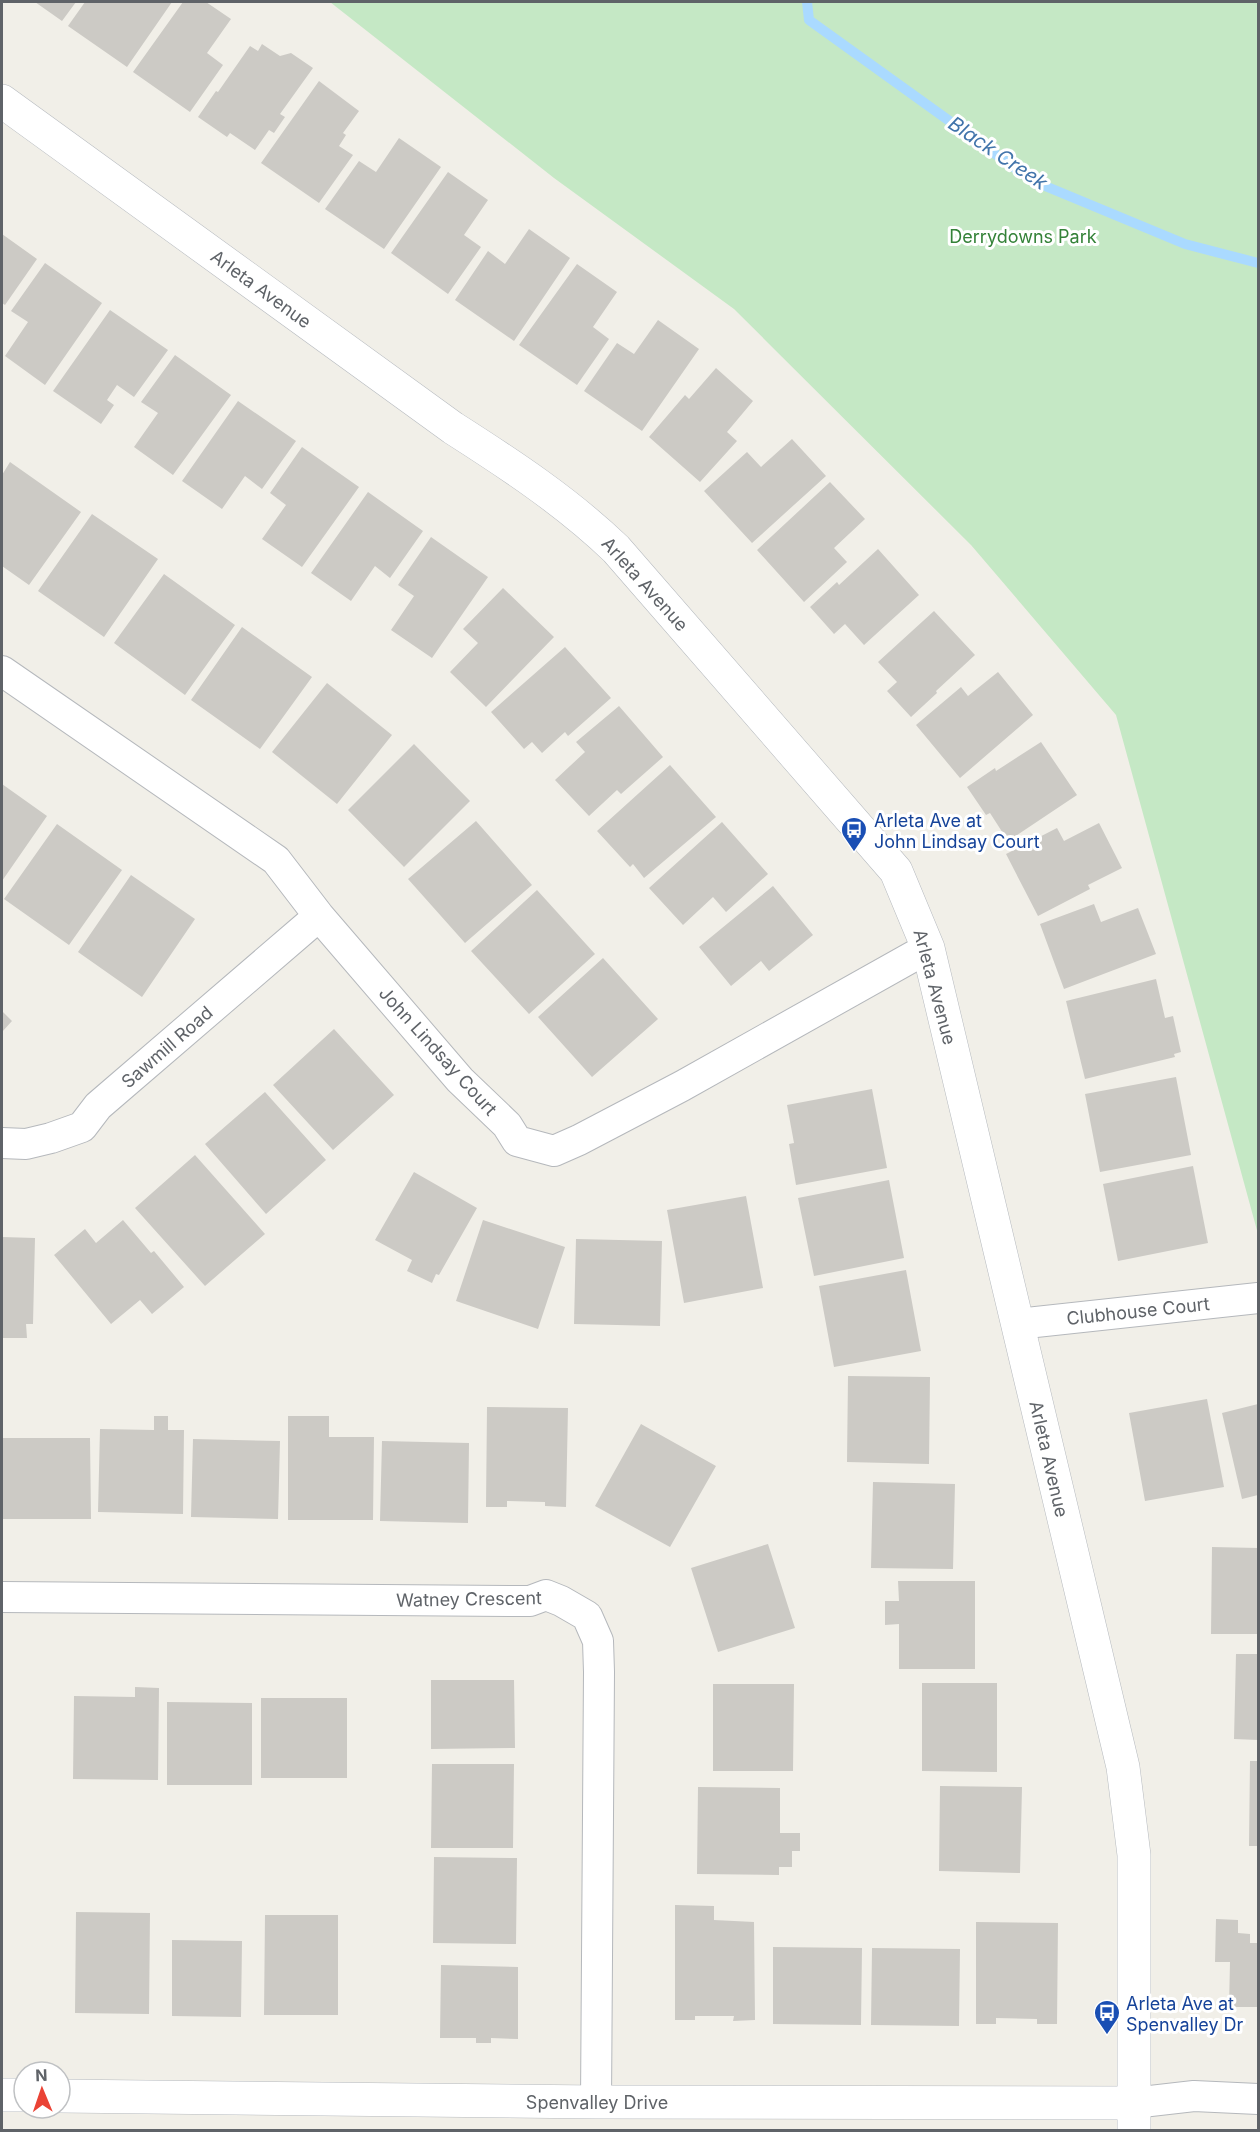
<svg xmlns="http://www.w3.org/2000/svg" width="1260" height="2132" font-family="Inter,sans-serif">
  <rect width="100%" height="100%" fill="#f1efe8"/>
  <path fill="#c5e8c5" d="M330,2h928v1232l-142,-519 -145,-170 -237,-236 -180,-131z"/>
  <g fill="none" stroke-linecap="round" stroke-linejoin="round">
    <path stroke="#aadaff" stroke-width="10" d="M807,2l2,18 224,161 152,63 73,19"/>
  </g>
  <path fill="#cccac5" d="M35,2h41l-14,19z
    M85,2h87l-45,65 -59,-41z
    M183,2h23l25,17 -24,34 16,12 -33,47 -57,-40z
    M262,44l18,12 11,-3 22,15 -33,46 5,3 -11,16 -5,-3 -14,20 -25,-17 -3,4 -29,-20 18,-26 2,1 32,-46 8,5z
    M319,81l40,30 -16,22 3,2 -7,11 14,9 -34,48 -58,-40z
    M399,138l42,29 -57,82 -59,-40 34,-48 17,11z
    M448,172l40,28 -24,35 17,12 -33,47 -57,-41z
    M529,229l41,29 -56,83 -59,-41 33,-49 17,13z
    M2,234l35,25 -32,46 -3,-2z
    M45,263l57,40 -57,82 -40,-29 23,-34 -17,-11z
    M577,264l40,28 -24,35 16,12 -32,46 -58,-40z
    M110,310l58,40 -34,47 -17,-12 -10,15 7,5 -13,19 -48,-33z
    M658,320l41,29 -57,82 -58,-40 33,-48 17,11z
    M175,355l56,40 -58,80 -39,-28 24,-34 -17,-11z
    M716,368l37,33 -26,31 10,9 -37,41 -51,-45 36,-42 4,4z
    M238,401l58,40 -34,48 -17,-13 -23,33 -40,-28z
    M792,439l34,37 -74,67 -48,-52 43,-39 14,15z
    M302,447l57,40 -57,80 -40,-28 24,-34 -16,-12z
    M10,462l71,50 -52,73 -27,-19v-91z
    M830,482l35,37 -31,29 13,14 -43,40 -47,-52z
    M368,492l55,39 -33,47 -15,-12 -24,35 -40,-28z
    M92,514l66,45 -54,78 -66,-46z
    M431,537l57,40 -56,81 -41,-28 23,-34 -16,-11z
    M878,549l41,46 -55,50 -19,-21 -11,10 -24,-27 27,-25 2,3z
    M164,574l71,51 -50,70 -71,-52z
    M503,588l51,49 -68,70 -36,-35 28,-29 -15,-14z
    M934,611l41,44 -39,36 1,2 -26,24 -24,-26 10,-9 -19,-20z
    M242,627l70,50 -52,72 -69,-49z
    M565,647l46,51 -43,38 -3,-4 -23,21 -10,-11 -8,7 -33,-37z
    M998,672l35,43 -73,63 -44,-53 45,-38 7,9z
    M327,683l65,52 -55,69 -65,-52z
    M619,706l44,51 -42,37 -4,-4 -28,26 -34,-36 30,-28 -9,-10z
    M1041,742l36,53 -69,46 -18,-28 -4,2 -19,-28 28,-19 1,3z
    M414,744l56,57 -66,66 -56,-57z
    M670,765l46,52 -72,61 -11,-14 -3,3 -33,-36z
    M2,784l45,32 -45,65z
    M476,821l56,64 -67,58 -57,-64z
    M722,822l46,52 -42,38 -13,-15 -30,28 -34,-37z
    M1099,823l23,45 -34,17 2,4 -52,27 -32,-62 51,-26 7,13z
    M57,824l65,46 -53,75 -65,-46z
    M131,875l64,44 -53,78 -64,-45z
    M773,886l40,49 -44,36 -8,-10 -30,25 -32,-39z
    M537,890l58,64 -66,60 -58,-63z
    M1094,904l7,18 37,-14 18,46 -92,35 -24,-65z
    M603,958l55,61 -66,58 -54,-60z
    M1156,979l9,39 8,-2 8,36 -7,2 1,3 -90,22 -19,-78z
    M2,1011l10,10 -10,11z
    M334,1029l60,66 -61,55 -60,-65z
    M1176,1077l15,78 -91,17 -15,-78z
    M872,1089l15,79 -91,17 -7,-41 5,-1 -7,-38z
    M265,1092l61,68 -60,54 -61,-70z
    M195,1155l70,79 -60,52 -70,-78z
    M1193,1166l15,77 -90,18 -15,-77z
    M414,1172l63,36 -38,67 -3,-1 -4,9 -25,-12 5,-11 -37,-20z
    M889,1180l15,78 -90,18 -16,-78z
    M746,1196l17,92 -79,15 -17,-93z
    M123,1220l28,33 3,-2 30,36 -32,27 -12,-14 -29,24 -57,-69 31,-26 11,14z
    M483,1220l82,27 -27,82 -82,-28z
    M2,1237l33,1 -2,86h-7l1,14h-25z
    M576,1239l86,2 -2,85 -86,-2z
    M906,1270l15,81 -87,16 -15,-81z
    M848,1376l82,1 -1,87 -82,-2z
    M1207,1399l17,88 -79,14 -16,-88z
    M1258,1404v91l-16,4 -20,-86z
    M487,1407l81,1 -2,99 -21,-1v-4l-38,-1v6h-21z
    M154,1416h14v14h16l-1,84 -85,-2 2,-83 54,1z
    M288,1416h41v21h45l-1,83h-85z
    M641,1424l75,42 -46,81 -75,-41z
    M3,1438h87l1,81h-88z
    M193,1439l87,2 -2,78 -87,-2z
    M382,1441l87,2 -1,80 -88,-2z
    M873,1482l82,2 -2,85 -82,-1z
    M768,1544l27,84 -77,24 -27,-84z
    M1212,1547l46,1v86h-47z
    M898,1581h77v88h-76v-45l-14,1v-24h14z
    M1236,1654h22v86l-24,-1z
    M431,1680h83l1,68 -84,1z
    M922,1683h75v89l-75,-1z
    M713,1684h81l-1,87h-80z
    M135,1687l24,1 -1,92 -85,-1 1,-83 61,1z
    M261,1698h86v80h-86z
    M167,1702l85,1v82h-85z
    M1250,1761h8v85h-9z
    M432,1764h82l-1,84h-82z
    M940,1786l82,1 -2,86 -81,-2z
    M698,1787l82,1v45h20v18h-8v16h-13v8l-82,-1z
    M434,1857l83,1 -1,86 -83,-1z
    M675,1905l39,1v14l40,2 1,98 -22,1 1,-5h-39v4h-20z
    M76,1912l74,1 -1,101 -74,-1z
    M265,1915h73v100h-74z
    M1216,1919l22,1v13l12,1v9h8v64h-29l1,-45h-15z
    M976,1922l82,1 -1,101h-20v-5l-41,-1v6h-20z
    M172,1940l70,1 -1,76 -69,-1z
    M773,1947l89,1 -1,77 -88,-1z
    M872,1948l88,1 -1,77 -88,-1z
    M441,1965l77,2v72l-27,-1v5h-15v-5h-36z"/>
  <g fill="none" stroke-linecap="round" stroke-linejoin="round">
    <defs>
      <path id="street" d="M2,671l274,189 43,56 141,164 47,45 10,16 37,10 25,-11 103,-54 246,-138
        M2,1143l24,1 25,-6 31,-11 16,-21 221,-190
        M1017,1324l241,-26
        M2,1597l507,4h21l16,-6 15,6 26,15 11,25 1,31 -3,430
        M1133,2103l61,-7 64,3"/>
      <path id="secondary" d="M2,101l451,327c58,37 114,74 163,121l280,322 32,77 195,819 11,88v275
        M2,2095h22
        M60,2096l536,6 537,1"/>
    </defs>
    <use href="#street" stroke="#b5b8bc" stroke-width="32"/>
    <use href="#secondary" stroke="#b6babf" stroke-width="34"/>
    <use href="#street" stroke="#fff" stroke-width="30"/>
    <use href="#secondary" stroke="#fff" stroke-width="33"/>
  </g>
  <defs>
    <symbol id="bus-pin" viewBox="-11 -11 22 30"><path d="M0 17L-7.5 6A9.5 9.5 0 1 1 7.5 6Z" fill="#1a4fb4" stroke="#fff"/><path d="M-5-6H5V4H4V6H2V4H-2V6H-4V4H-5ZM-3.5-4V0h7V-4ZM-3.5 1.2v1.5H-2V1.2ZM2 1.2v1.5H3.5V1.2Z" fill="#fff"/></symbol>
  </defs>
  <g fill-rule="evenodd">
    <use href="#bus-pin" x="839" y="815" width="30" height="40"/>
    <use href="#bus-pin" x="1092" y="1998" width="30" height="40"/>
  </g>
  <g text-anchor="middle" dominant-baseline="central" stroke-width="6" stroke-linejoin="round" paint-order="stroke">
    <g font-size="18" fill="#348238" stroke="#fff">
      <text x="1023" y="236">Derrydowns Park</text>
    </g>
    <g font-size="18" fill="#5f6368" stroke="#fff">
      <text transform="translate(261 289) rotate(36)">Arleta Avenue</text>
      <text transform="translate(645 584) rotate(48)">Arleta Avenue</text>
      <text transform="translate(935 987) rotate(75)">Arleta Avenue</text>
      <text transform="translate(167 1047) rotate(-41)">Sawmill Road</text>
      <text transform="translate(438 1051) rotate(48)">John Lindsay Court</text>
      <text transform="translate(1138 1311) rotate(-6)">Clubhouse Court</text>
      <text transform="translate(1049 1459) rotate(77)">Arleta Avenue</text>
      <text transform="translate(469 1599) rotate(-1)">Watney Crescent</text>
      <text x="597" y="2102">Spenvalley Drive</text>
    </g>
    <g font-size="18" fill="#164399" stroke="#fff" text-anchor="start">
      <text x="874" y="820">Arleta Ave at<tspan x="874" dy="21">John Lindsay Court</tspan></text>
      <text x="1126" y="2003">Arleta Ave at<tspan x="1126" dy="21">Spenvalley Dr</tspan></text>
    </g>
    <g font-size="20" font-style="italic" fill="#4174aa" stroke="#fff">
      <text transform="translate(998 153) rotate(34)">Black Creek</text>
    </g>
  </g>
  <rect width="1260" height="2132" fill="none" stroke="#5f6368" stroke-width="6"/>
  <g transform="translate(42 2090) rotate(358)"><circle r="28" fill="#ffffff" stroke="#bfc1c3" stroke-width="1.5"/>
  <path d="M0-4.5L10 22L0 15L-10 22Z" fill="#ea4335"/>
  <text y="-9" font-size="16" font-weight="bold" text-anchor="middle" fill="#5f6368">N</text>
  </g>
</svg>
